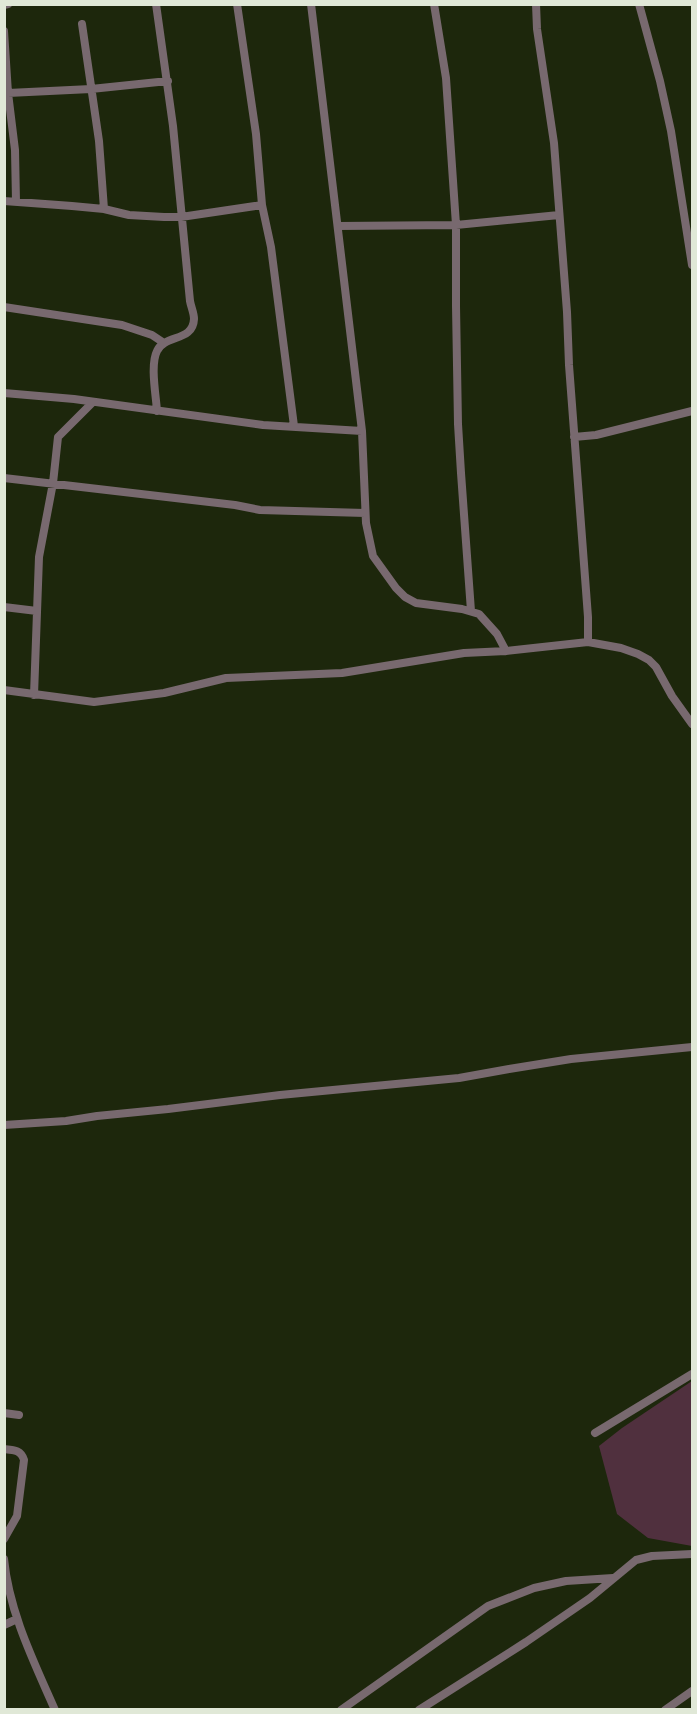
<svg xmlns="http://www.w3.org/2000/svg" width="697" height="1714" font-family="'PT Sans',sans-serif">
  <rect width="100%" height="100%" fill="#1d270c"/>
  <path fill="#50303e" d="M692,1381v165l-44,-8 -31,-24 -18,-68 23,-18z"/>
  <g fill="none" stroke-linecap="round" stroke-linejoin="round">
    <path stroke="#78696f" stroke-width="8" d="M156,4l17,122 17,175c1,6 4,12 4,18 -1,23 -29,15 -37,32 -7,14 -1,44 0,60
      M237,4l19,130 6,71 9,42 23,179
      M311,4l51,427 4,92 7,33 23,32 9,9 11,6 46,6 17,5 18,20 9,17
      M434,4l12,74 10,147v81l2,118 3,49 10,138
      M536,4l1,25 17,114 13,169 2,53 19,252v25
      M639,4l21,77 11,50 21,134
      M4,5l4,-1
      M82,24l17,117 5,68
      M4,31l4,62 7,57 1,52
      M8,93l83,-4 77,-8
      M4,201l68,5 32,3 25,6 35,2h17l81,-12
      M338,226l118,-1 103,-10
      M4,307l118,18 30,10 12,8
      M4,393l70,6 189,26 99,6
      M574,437l22,-2 96,-24
      M4,478l231,27 25,5 105,3
      M4,607l33,4
      M4,690l90,12 70,-9 62,-15 116,-5 122,-20 42,-2 82,-9 33,6 17,6 11,6 7,7 16,29 20,28
      M34,695l5,-138 14,-74 5,-46 35,-35
      M4,1125l62,-4 31,-5 71,-7 112,-14 179,-17 50,-9 62,-10 121,-12
      M4,1413l15,2
      M595,1433l97,-59
      M4,1449c10,1 17,1 20,11l-7,56 -13,23
      M4,1559c5,53 30,103 51,151
      M4,1625l13,-6
      M341,1710l147,-104 46,-18 32,-7 47,-3
      M419,1710l107,-68 64,-44 46,-38 16,-4 40,-2
      M665,1710l27,-19"/>
  </g>
  <rect width="697" height="1714" fill="none" stroke="#e0e8d7" stroke-width="12"/>
</svg>
